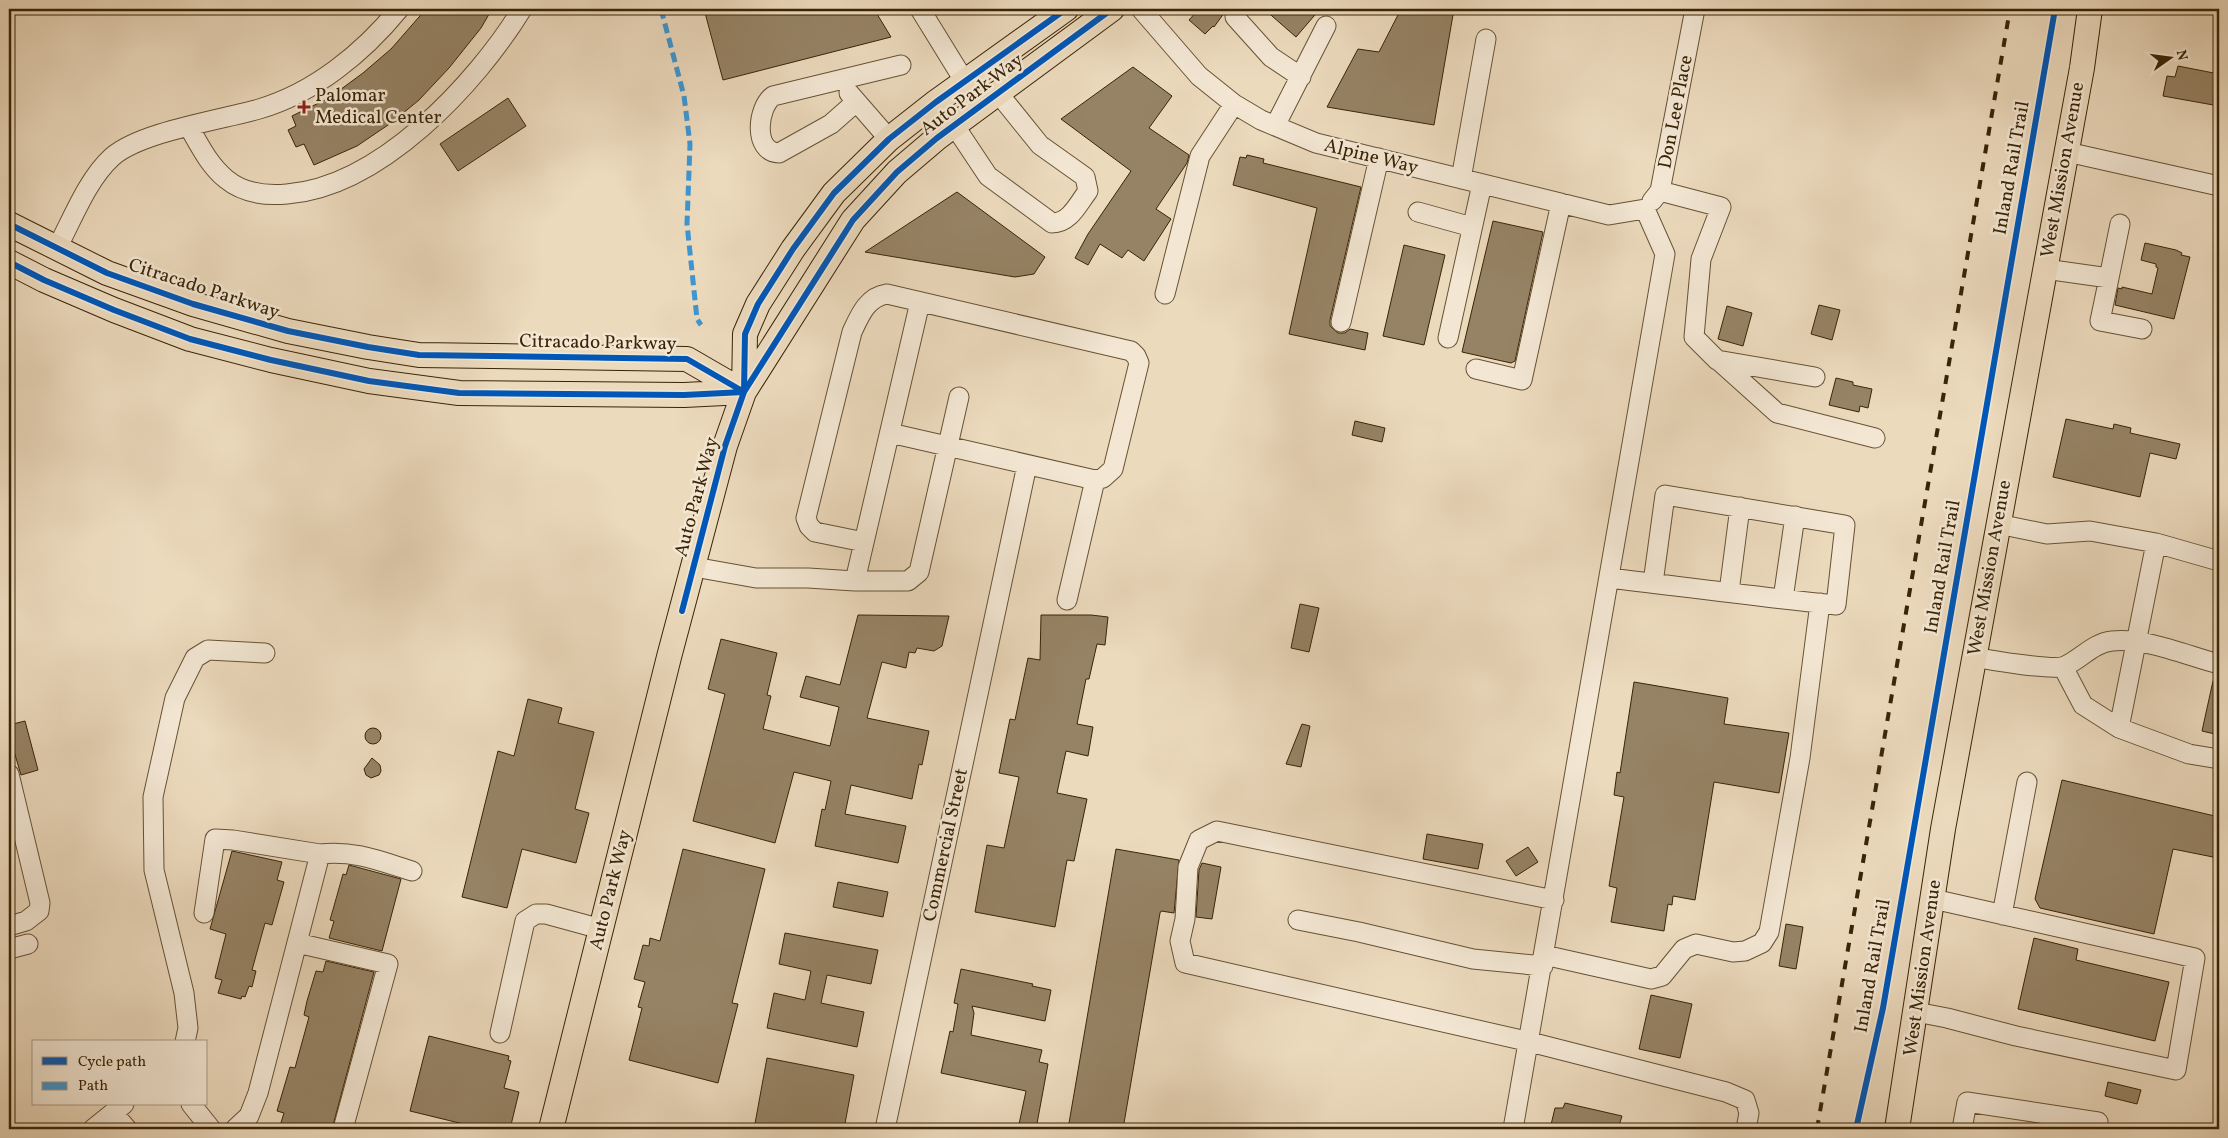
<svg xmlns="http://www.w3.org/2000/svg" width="2228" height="1138" font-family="Vollkorn,serif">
  <rect width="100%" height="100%" fill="#ecdabd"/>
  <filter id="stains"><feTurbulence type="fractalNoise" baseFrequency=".004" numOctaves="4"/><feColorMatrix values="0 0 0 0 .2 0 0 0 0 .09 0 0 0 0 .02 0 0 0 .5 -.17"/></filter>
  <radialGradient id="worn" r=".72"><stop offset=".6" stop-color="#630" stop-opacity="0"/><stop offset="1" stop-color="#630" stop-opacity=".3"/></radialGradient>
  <path fill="#968365" stroke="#392405" d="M426,9h66l-11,19 -32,40 -30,32 -28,23 -34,23 -43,19 -10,-21 -8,3 -8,-17 8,-4 -4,-10 37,-18 34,-25 28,-24z
    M704,9h170l17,28 -168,43z
    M1199,9h28l-13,18 -1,-1 -8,8 -16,-14z
    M1264,9h56l-24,28z
    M1401,9h53l-20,116 -107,-18 31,-58 21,3z
    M2178,66l41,8v32l-56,-10 4,-20 8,1z
    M1133,67l39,29 -23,32 40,27 -2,8 -31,46 15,10 -27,42 -16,-11 -6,8 -22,-14 -12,21 -13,-7 13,-24 43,-63 -70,-52z
    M508,98l18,28 -68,45 -18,-27z
    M1247,155l17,4 -1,4 98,24 -31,133v6l8,7h7l5,-4 18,4 -3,17 -76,-16 28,-126 -84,-23 7,-28 6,1z
    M957,192l88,65 -11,17 -19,3 -150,-25z
    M1493,221l50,11 -28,129 -4,2 -49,-11z
    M2145,243l31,7 6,3 -1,2 9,2 -16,62 -59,-14 3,-17 4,1v-2l30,7 6,-26 -2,-1v-3l-15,-4z
    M1404,245l41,10 -21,90 -41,-9z
    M1819,305l21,5 -8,30 -21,-6z
    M1727,306l25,7 -9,33 -25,-7z
    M1836,378l17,4v3l19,4 -4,19 -8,-2 -1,6 -30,-7z
    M2066,419l47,10 1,-5 17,4 -1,5 50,11 -4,15 -26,-6 -10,44 -87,-20z
    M1355,421l30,7 -3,14 -30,-7z
    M1300,604l19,4 -10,44 -18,-4z
    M858,615l91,1 -7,30 -8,5 -17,-3 -2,5 -6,-1 -3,16 -24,-6 -15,56 62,13 -7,34 -3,-1 -7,35 -61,-14 -6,29 61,12 -8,37 -83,-17 7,-37 3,1 6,-29 -37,-9 -19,71 -82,-22 32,-127 -17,-5 13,-50 56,14 -10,42 4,1 -8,33 67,17 9,-39 -39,-10 6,-21 34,9z
    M1041,615h50l17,2 -3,28 -8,-1 -8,35h-3l-9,45 16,3 -5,29 -22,-5 -9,42 30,6 -13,62 -7,-1 -12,67 -80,-15 12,-67 17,3 15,-71 -20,-4 11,-54 5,1 13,-62 12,2z
    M2213,681l6,1v53l-17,-4z
    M1634,682l94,16 -4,26 65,9 -10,60 -65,-11 -19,118 -22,-4 -1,9 -4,-1 -4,27 -53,-9 6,-34 -8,-2 15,-89 -10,-2 3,-23 3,1z
    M528,699l34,9 -4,15 36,9 -19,77 14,4 -13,50 -54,-14 -15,59 -45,-11 36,-146 16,5z
    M25,721l13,49 -17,5 -12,-41v-9z
    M1302,724l8,2 -9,41 -15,-3z
    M365 736a8 8 0 1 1 16 0a8 8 0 1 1-16 0Z
    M372,758l8,7 1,6 -2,4 -8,3 -5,-3 -2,-6z
    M2062,780l157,37v14l-6,26 -40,-8 -19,85 -114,-26 -5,-9z
    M1427,834l56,10 -5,25 -55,-10z
    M1528,847l10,15 -22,14 -10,-15z
    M683,849l82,20 -33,134 6,1 -20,79 -89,-23 13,-52 -4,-1 7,-25 -11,-3 9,-34 6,1 1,-8 10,3z
    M1116,849l63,11 -5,53 -13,-2 -1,2 -37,216h-55z
    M232,851l50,11 -5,18 7,2 -12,43 -7,-2 -13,47 4,1 -4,16 -3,-1 -4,11 -3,-1 -1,3 -23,-6 4,-13 -7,-2 11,-44 -16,-5z
    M1202,863l19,4 -9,52 -16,-2 3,-47z
    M349,865l52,14 -19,72 -53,-13 5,-17 -4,-1 4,-14 9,-32 3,1z
    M838,882l50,10 -5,25 -50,-10z
    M1786,924l17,3 -7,42 -17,-3z
    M785,933l93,17 -7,34 -44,-9 -6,28 43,9 -7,35 -90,-19 7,-35 31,7 6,-29 -32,-7z
    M2034,938l44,11 -2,11 93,22 -14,59 -137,-32z
    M326,961l48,11 -42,157h-53l5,-16 -7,-2 13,-44 5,1 14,-51 -5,-2 3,-14 9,-30 7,1z
    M961,969l72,15 -1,2 19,4 -6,31 -73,-15 2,7 -3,22 71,15 -3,12 9,2 -12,65h-18l8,-38 -85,-18 9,-42 3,1 5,-28 -4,-1z
    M1651,995l41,9 -12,54 -41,-9z
    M429,1036l80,20 -1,4 3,1 -7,27 15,4 -9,37 -16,-3 -1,3h-9l-74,-18z
    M767,1058l87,17 -10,54h-90z
    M2108,1082l33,8 -4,14 -32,-8z
    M1565,1103l57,13 -4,13h-68l5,-21h8z"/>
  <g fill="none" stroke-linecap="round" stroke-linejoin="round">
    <defs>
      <path id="minor" d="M920,9l45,73
        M1141,9l58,67 35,28 27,16 55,23 293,72 36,-6
        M1235,17l36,40 30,20
        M849,93l40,46
        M856,102l-25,22 -52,29c-26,-1 -22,-45 -6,-57l128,-31
        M954,125l34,51 64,47c18,0 26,-19 36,-32l-3,-14 -45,-32 -42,-52
        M1275,126l51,-100
        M189,127c11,19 20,38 37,52 17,14 40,17 61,15 93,-7 189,-110 235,-185
        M2067,152l152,34
        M1461,179l25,-140
        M1660,191l61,16 -20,52 -7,78 23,23 98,17
        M1652,201l8,-10 35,-182
        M1418,212l54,15
        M57,248c16,-30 30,-68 55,-91 28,-25 108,-37 147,-48 55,-16 104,-56 140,-100
        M2045,269l64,9 11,-54
        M2109,278l-9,43 42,8
        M1165,294l35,-138 34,-52
        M1341,322l38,-164
        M1448,338l34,-154
        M1718,360l59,53 98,25
        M1476,369l46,11 39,-177
        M1998,524l49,10 43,-3 66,12 63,18
        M864,542l-49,-10 -6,-6 -3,-8 46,-186c8,-17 15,-35 35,-38l244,57 5,5 3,7 -26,106 -10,9 -8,2 -205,-47
        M694,567l62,11h52l47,3h53l11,-9 40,-175
        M1609,578c75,9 151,19 227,27l9,-80 -180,-30 -12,88
        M855,581l65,-279
        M1729,592l11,-85
        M1783,599l12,-83
        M1067,600l28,-120
        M1974,657c15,3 80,14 91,9 16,-7 28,-23 47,-25 32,-4 76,15 107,23
        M2063,667l20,38 36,23 70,26 30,5
        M2119,728l37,-185
        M9,774l31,129 -1,8 -13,10 -17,5
        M1554,900l-337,-69 -18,9 -11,27 -3,52 -5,22 5,22 345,79 196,50 19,8 4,13 -3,16
        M204,913l11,-74 18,1 87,14
        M2002,915l25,-133
        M1298,920l61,12 114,27 70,7
        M297,943l91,21 -45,165
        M9,949l19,-5
        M1544,955l107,24 11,-3 22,-27 12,-5 37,8 12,-1 17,-8 7,-11 31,-174 20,-155
        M1916,1012l31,6 69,18 160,34 19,-112 -262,-59
        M500,1033l25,-112 11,-7h10l55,15
        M185,1042l3,-14 -4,-35 -30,-123 -1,-73 22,-99 20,-40 13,-8 57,3
        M191,1104l20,25
        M113,1113l14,16
        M93,1129l31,-25
        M235,1129l14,-13 9,-23 62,-239c34,-4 60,7 92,17
        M885,1129l142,-664
        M1513,1129l152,-875 -20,-45
        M1962,1129l5,-27 131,20 -1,7"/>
      <path id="major" d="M9,224l98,49 86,31 95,27 80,16 51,8 268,4 57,33
        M9,262l35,18 70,30 76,29 81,21 98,21 90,12 225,2 60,-3
        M744,392l1,-58 13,-30 35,-55 41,-56 55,-54 47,-37 130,-93
        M551,1129l118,-472 56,-211 19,-54 109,-172 44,-48 40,-34 175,-129
        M1897,1129l46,-300 139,-761 8,-59"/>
    </defs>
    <use href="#minor" stroke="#665233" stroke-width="21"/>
    <use href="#major" stroke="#392405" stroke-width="26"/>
    <use href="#minor" stroke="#f3e7d4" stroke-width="19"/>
    <use href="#major" stroke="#ecdabd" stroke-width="24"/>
    <path stroke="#392405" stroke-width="4" stroke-dasharray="9 9" stroke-linecap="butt" d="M1817,1129l193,-1120"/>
    <path stroke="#3e95d1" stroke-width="5" stroke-dasharray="10 5" stroke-linecap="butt" d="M661,9l23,87 6,48 -3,80 10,95 4,6"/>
    <defs>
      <path id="cycleway" d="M9,224l98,49 86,31 95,27 80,16 51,8 268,4 57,33
        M9,262l35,18 70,30 76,29 81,21 98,21 90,12 225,2 60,-3
        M744,392l1,-58 13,-30 35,-55 41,-56 55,-54 47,-37 130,-93
        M682,611l43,-165 19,-54 109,-172 44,-48 40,-34 175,-129
        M1856,1129l27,-121 172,-999"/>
    </defs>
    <use href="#cycleway" stroke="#f3e7d4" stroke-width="9"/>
    <use href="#cycleway" stroke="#0057b8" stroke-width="6"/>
  </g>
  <path fill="#8f2418" stroke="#f3e7d4" stroke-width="2" d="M301.5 99.5h5v5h5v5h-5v5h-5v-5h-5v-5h5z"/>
  <g text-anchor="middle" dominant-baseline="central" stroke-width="5" stroke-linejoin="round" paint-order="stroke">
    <g font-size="19" fill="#392405" stroke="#f3e7d4">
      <text transform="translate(972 95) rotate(-37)">Auto Park Way</text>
      <text transform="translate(1676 112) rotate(-79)">Don Lee Place</text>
      <text transform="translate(1371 157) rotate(14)">Alpine Way</text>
      <text transform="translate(2012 168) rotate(-80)">Inland Rail Trail</text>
      <text transform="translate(2063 170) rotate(-80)">West Mission Avenue</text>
      <text transform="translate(204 289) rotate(18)">Citracado Parkway</text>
      <text transform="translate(598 343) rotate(1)">Citracado Parkway</text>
      <text transform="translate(697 497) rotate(-75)">Auto Park Way</text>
      <text transform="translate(1943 567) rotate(-80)">Inland Rail Trail</text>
      <text transform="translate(1990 568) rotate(-80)">West Mission Avenue</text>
      <text transform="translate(946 845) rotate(-78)">Commercial Street</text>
      <text transform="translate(611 890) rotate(-76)">Auto Park Way</text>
      <text transform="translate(1873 966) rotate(-80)">Inland Rail Trail</text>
      <text transform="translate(1923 968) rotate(-82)">West Mission Avenue</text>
    </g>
    <g font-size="19" fill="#392405" stroke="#f3e7d4" text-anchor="start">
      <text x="315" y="96">Palomar<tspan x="315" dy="22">Medical Center</tspan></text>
    </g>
  </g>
  <rect width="2228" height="1138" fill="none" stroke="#ecdabd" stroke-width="30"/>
  <rect x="10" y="10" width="2208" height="1118" fill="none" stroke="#392405" stroke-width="2.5"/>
  <rect x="15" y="15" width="2198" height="1108" fill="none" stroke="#392405"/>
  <rect x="32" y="1040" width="175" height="65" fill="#f3e7d4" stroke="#a99981"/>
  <rect x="42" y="1057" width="25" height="8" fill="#0057b8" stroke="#a99981"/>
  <text x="78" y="1066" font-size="15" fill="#392405">Cycle path</text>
  <rect x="42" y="1082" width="25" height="8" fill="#3e95d1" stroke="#a99981"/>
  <text x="78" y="1090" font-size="15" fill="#392405">Path</text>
  <g transform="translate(2170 58) rotate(76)" stroke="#f3e7d4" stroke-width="4" paint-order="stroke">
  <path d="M0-4L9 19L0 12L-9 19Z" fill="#392405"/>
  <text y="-8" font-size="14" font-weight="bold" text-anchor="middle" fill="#392405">N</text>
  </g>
  <rect width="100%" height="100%" filter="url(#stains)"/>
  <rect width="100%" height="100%" fill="url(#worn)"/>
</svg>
